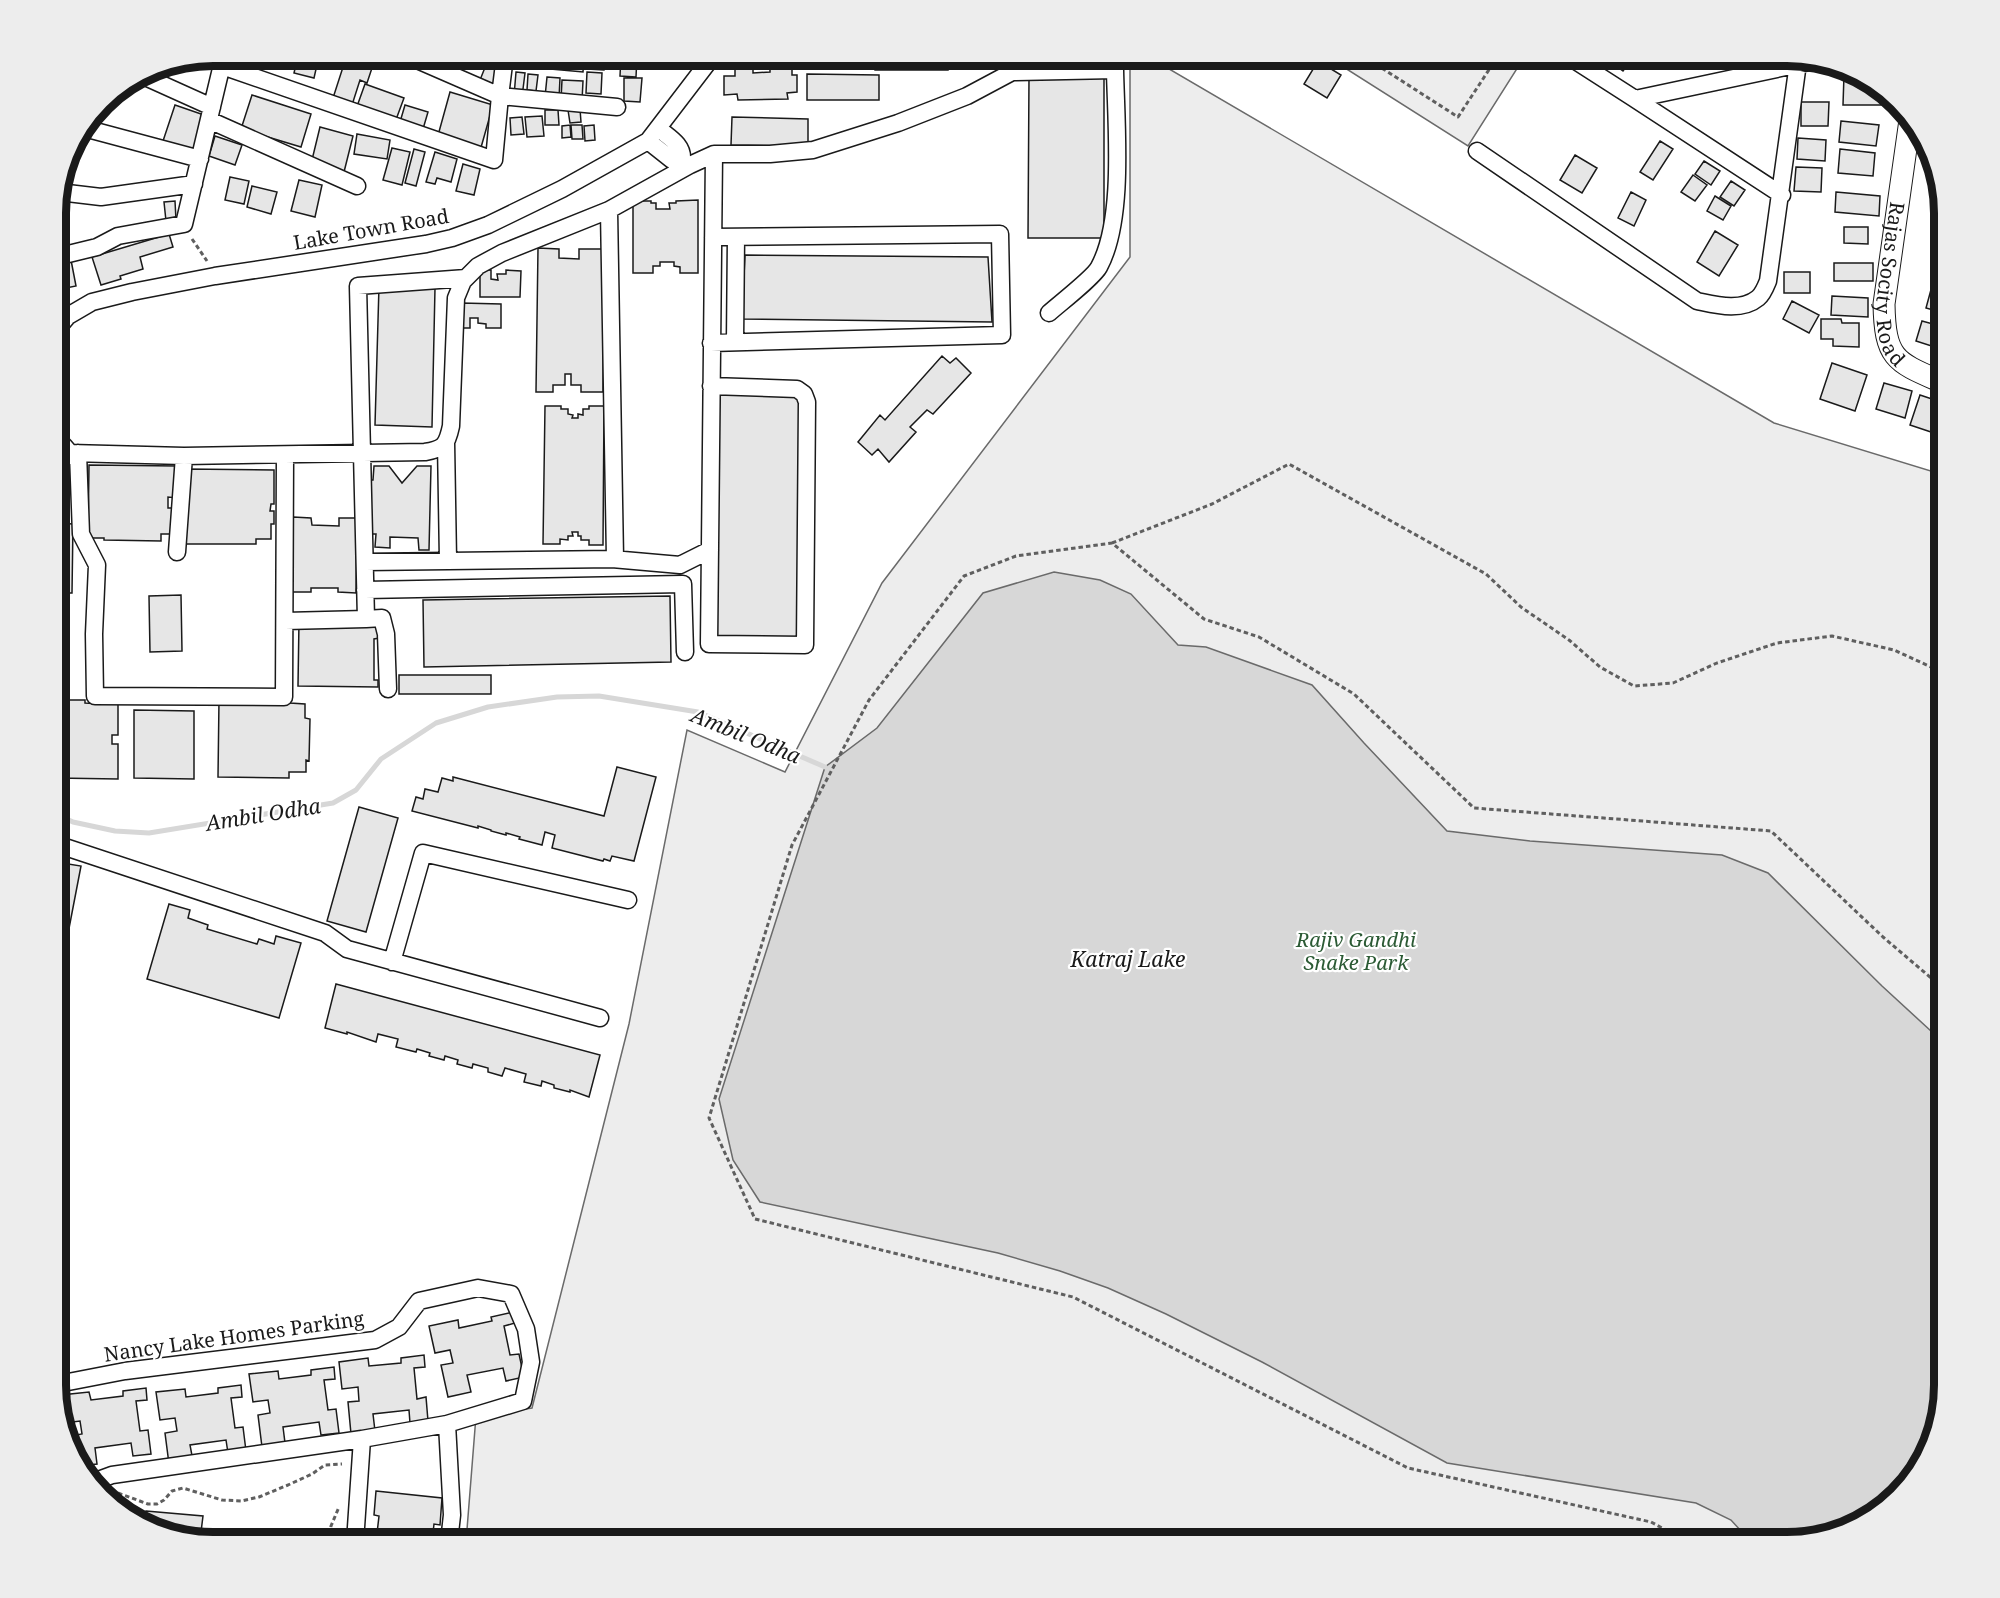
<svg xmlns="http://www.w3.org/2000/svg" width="2000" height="1598" font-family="'Noto Serif',serif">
  <rect width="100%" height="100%" fill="#fff"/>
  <path fill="#ededed" stroke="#6a6a6a" stroke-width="1.5" d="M1130,56h17l627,367 170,52v911l-11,59 -27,44 -49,37 -70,16h-1321l10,-126 56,-8 97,-384 58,-294 98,42 97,-189 248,-326z
    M1326,56h199l-57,90z"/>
  <path fill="#d7d7d7" stroke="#6a6a6a" stroke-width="1.5" d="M1054,572l46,8 31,14 47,51 28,2 106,38 52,58 83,88 83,10 192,14 46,18 114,113 62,57v343l-11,59 -27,44 -49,37 -70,16h-36l-20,-22 -35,-17 -249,-40 -185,-101 -96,-48 -58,-26 -48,-17 -62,-18 -238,-51 -27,-42 -14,-61 106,-332 52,-39 106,-135z"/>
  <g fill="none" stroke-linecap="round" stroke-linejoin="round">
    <path stroke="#d7d7d7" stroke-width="5" d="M56,814l17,8 42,9 34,2 184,-30 23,-13 25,-31 55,-36 52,-16 69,-10 42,-1 99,16 127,55"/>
  </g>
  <path fill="#e6e6e6" stroke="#1a1a1a" stroke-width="1.5" d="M244,56h26l-3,8z
    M298,56h21l-5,22 -20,-5z
    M355,56h12l8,3 -8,24 -7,-3 -8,25 -19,-7 11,-34 7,3z
    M446,56h19l-8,12 -13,-3z
    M509,56h37l-1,10 -37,-2z
    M553,56h31l-1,16 -32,-3z
    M587,56h19l-2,14 -17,-1z
    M621,56h16l-1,21 -16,-1z
    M874,56h74v14h-73z
    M1602,56h32l-11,15z
    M1318,61l23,14 -14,23 -23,-14z
    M486,65l14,5 -6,15 -14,-5z
    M792,68v7h5v17l-10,1 1,6 -50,1 -1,-6 -13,1v-19h11v-7h18v4l17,-1v-3z
    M516,72l9,1 -3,24 -8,-1z
    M587,72l15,1 -1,21 -15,-1z
    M528,74l10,1 -2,16 -9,-1z
    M807,74l72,1v25h-72z
    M1844,75h16l21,13v17h-38z
    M1029,76l75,1v161h-76z
    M547,77l13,1 -1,20 -14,-1z
    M624,78h18l-2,24 -16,-1z
    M562,80l21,1 -1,20 -21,-1z
    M365,84l39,14 -10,27 -39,-13z
    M450,92l43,13 -13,46 -43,-12z
    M252,95l59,19 -10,33 -60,-18z
    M1801,102h28l-1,24h-27z
    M175,105l29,10 -11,36 -30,-10z
    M405,105l23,7 -5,17 -23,-7z
    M580,109l1,13 -11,1 -2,-13z
    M545,110h13l1,15h-14z
    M542,116l2,20 -17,1 -2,-20z
    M522,117l2,17 -13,1 -1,-17z
    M732,117l76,2v27l-77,-1z
    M1841,121l38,4 -3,21 -37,-4z
    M570,125l1,12 -9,1v-12z
    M571,125h11l1,14h-11z
    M594,125l1,15 -10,1 -1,-15z
    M320,127l33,9 -9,36 -33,-8z
    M357,134l33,6 -3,19 -33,-5z
    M215,136l27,9 -7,20 -26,-9z
    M1798,138l28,2 -1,21 -28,-2z
    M1660,141l13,8 -20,31 -13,-8z
    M392,148l18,4 -8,33 -19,-5z
    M414,149l11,3 -9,34 -11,-3z
    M1840,149l35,4 -2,23 -35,-3z
    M435,152l22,7 -6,23 -14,-4 -2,6 -9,-2z
    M1575,155l22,13 -15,25 -22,-13z
    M1704,161l16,10 -9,14 -16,-11z
    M463,164l17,5 -6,26 -18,-4z
    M1796,167l26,1 -1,24 -27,-1z
    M1693,175l14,10 -12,16 -14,-9z
    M230,177l19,4 -5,23 -19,-4z
    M299,180l23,5 -7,32 -24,-6z
    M1731,181l14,9 -11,16 -14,-9z
    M252,186l25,6 -6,22 -24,-7z
    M1631,192l15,8 -12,26 -16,-8z
    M1836,192l44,4 -1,20 -44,-4z
    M1715,196l16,10 -8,14 -16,-9z
    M698,200v73h-18v-6l-6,-1v-4h-14v4h-7v7h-20v-72h18v2h5v6h14l-1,-6h7v-2z
    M175,201l1,19 -10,1 -2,-19z
    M1844,227h24v17l-24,-1z
    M1715,231l23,14 -19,31 -22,-14z
    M169,234l4,13 -33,10 3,12 -23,7 1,3 -20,6 -9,-28z
    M538,248l21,1v9l20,1v-10h25l-1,143h-22v-7h-10v-11h-6v11h-12v7h-17z
    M745,255l243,2 4,65 -250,-3z
    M71,260l5,26 -20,4v-27z
    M1834,263h39v18h-39z
    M480,270h11v9l7,1 -1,-6h9v-4l15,1 -1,26h-40z
    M1784,272h26v21h-26z
    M379,286l56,2 -3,139 -57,-2z
    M1932,286l12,3v24l-18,-5z
    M1832,296l36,2v19l-37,-2z
    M1792,301l27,14 -10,18 -26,-14z
    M461,303l40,1v24h-15v-4l-8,-1v-5h-8v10h-9z
    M1821,319h20l1,4h17v24l-26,-1v-7h-12z
    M1922,321l22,6v23l-28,-9z
    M942,356l8,7 6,-5 15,15 -38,41 -6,-4 -17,17 6,5 -27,30 -11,-13 -6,6 -14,-13 22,-27 5,5z
    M1832,363l35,12 -12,36 -35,-12z
    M1884,383l28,8 -7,27 -29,-9z
    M717,392h82v245h-82z
    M1920,395l24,8 -10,30 -24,-8z
    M545,406h16v3h7v5l5,1 -1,3h6v-4l5,1v-6h6v-3h15l-1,139h-14v-5h-8v-4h-3v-4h-6l1,4h-5v4l-8,-1v5h-17z
    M89,465l88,1v32l-9,-1v11h9l-5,26h-11v7l-57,-1v-2h-16z
    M374,466h15l13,17 15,-17h14l-2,84h-10l-1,-12 -28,-1v11l-15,-1 1,-13h-8l2,-54h3z
    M185,469l89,1v34h-3l-1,7h4v13h-3v15h-15v5h-72z
    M293,517l18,1 1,7 27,1v-8h18l-1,75 -18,-1v-4h-27v4h-19z
    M56,523l17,1 -1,69h-16z
    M181,595l1,56 -32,1 -1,-56z
    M670,596l1,66 -247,5 -1,-67z
    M56,609h8v67h-8z
    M299,621l79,1 2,16 -6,1v41h4v7l-80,-1z
    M399,675h92v19h-92z
    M56,700h29v3l18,1 15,-4v35h-6v9h6v35l-62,-1z
    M219,700l71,1v2l15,1v14l5,1 -1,42 -3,-1v12h-17v6l-71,-1z
    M134,710l60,1v68l-60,-1z
    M617,767l39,10 -22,84 -22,-5 -2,5 -6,-2 -1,2 -51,-13 3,-13 -10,-3 -3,13 -23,-6 1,-2 -14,-4v2l-15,-4v-1l-13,-4v2l-66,-17 4,-14 7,2 2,-10 13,3 4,-14 11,3v-4l151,39z
    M359,807l39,11 -32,114 -39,-11z
    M56,862l25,4 -15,78 -10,-2z
    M169,904l21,6 -2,8 20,7 -1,4 50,15 2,-5 15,5 2,-8 25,7 -22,75 -132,-39z
    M336,984l264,71 -11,42 -19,-7v2l-16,-4v-3l-12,-4 -1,5 -17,-4 2,-8 -21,-6 -3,8 -14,-4v-4l-15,-4 -1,4 -15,-4 1,-4 -13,-4 -1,4 -15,-4 1,-3 -13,-4 -1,3 -20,-5 2,-8 -20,-5 -2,8 -29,-10v2l-22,-6z
    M513,1312l2,11 -11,3 6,29 9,-1 5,23 -18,4 -3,-13 -36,7 4,17 -23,5 -7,-32 12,-2 -3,-13 -15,3 -6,-27 29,-6 1,8 33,-7 -1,-4z
    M424,1355l1,12 -11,1 3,31 9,-2 2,24 -18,2 -1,-13 -36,4 2,17 -24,3 -3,-32 11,-1 -1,-14 -16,2 -3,-27 29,-4 1,8 32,-3v-5z
    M334,1367l1,12 -11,1 4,30 8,-1 3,24 -18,2 -2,-13 -36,5 2,16 -23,4 -4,-32 12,-2 -2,-13 -15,2 -4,-28 29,-3 1,8 32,-4v-5z
    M241,1385l1,12 -11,1 4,30 8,-1 3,24 -18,2 -2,-13 -36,5 3,16 -24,3 -4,-31 12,-2 -2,-13 -15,2 -4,-28 29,-3 1,8 32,-4v-5z
    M146,1388l1,12 -11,1 4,30 8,-1 3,24 -18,2 -2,-13 -36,5 2,16 -16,2 -8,-10 -3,-20 12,-2 -2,-13 -15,2 -4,-28 28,-3 2,8 32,-4v-5z
    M376,1491l66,7 -2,27 -6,-1 -2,18h-56l3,-26 -5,-1z
    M146,1511l57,5 -3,24 -47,-9 -8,-5z"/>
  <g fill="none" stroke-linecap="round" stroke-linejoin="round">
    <defs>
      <path id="minor" d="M408,56l92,40 117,11
        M1568,56l67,43 179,-38
        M222,66l272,94 6,-64 5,-40
        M141,75l71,32
        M1635,99l147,96
        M209,120l148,66
        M84,128l116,31
        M658,128c10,9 25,16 24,31
        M648,141l24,19 10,-1
        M1477,151l220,150c19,4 44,11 61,-3 5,-4 8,-12 10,-17l30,-218
        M59,192l42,5 93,-13
        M56,257l41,-10 21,-11 66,-12 40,-168
        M56,330l12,-14 24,-14 40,-10 83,-16 211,-32 26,-6 36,-13 74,-36 86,-48 65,-85
        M735,342l1,-105
        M711,343l291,-8 -2,-101 -287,3
        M711,386l86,3 7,5 3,8 -2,243 -96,-1 5,-490
        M446,442l2,118
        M56,443l8,3 6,7
        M78,453l3,81 16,31 -3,69 1,62 189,1 1,-241
        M56,463l4,-1 10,-9 114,3 241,-4c19,-3 22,-7 26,-26l5,-128 7,-17 15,-15 24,-13 107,-43 81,-45 24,-11h56l43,-4 85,-27 69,-27 45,-24 103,-2c1,55 10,149 -16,197 -5,10 -40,37 -50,46
        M177,552l7,-96
        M612,559l68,6 30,-15
        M365,562l250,-3 -6,-349
        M365,590l318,-6 2,68
        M366,619l16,-1 4,16 2,55
        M285,621l81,-2 -8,-333 108,-8
        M56,844l269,89 22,16 253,69
        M392,962l31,-109 205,47
        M57,1400l6,-17 62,-12 250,-31 24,-13 20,-26 59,-13 33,6 15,35 5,33 -8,39 -76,23 -85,15
        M447,1424l5,91 -3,27
        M93,1482l19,-7 250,-36 -7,103"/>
      <g id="tertiary">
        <path id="s1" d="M1910,120l-26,184c1,56 12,58 60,79"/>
      </g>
    </defs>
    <use href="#minor" stroke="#1a1a1a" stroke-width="19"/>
    <use href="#tertiary" stroke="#1a1a1a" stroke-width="23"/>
    <path stroke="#5f5f5f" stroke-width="3" stroke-dasharray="4.5 3" stroke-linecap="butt" d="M1363,56l95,61 40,-61
      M192,239l15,22
      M1112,543l100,-39 77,-40 197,110 35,33 48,33 31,27 34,19 39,-3 44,-20 60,-20 55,-7 62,14 50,23
      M1944,672c-14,-25 -10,-71 0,-97
      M118,1493l30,11h9l7,-4 8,-9 11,-3 39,12 19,1 18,-4 29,-12 24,-11 13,-9 17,-1
      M329,1542l2,-16 8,-19
      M1688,1542l-37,-20 -243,-54 -335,-171 -318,-78 -46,-101 83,-273 77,-145 95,-124 52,-20 96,-13 92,76 55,18 95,57 120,114 297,23 112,106 61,52"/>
    <use href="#minor" stroke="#fff" stroke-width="16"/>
    <use href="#tertiary" stroke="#fff" stroke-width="21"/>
  </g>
  <g text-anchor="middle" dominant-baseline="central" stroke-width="4.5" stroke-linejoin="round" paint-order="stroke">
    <g font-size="20" fill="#1a1a1a" stroke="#fff">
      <text transform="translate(371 229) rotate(-10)">Lake Town Road</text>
      <text stroke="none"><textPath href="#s1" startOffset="166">Rajas Socity Road</textPath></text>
      <text transform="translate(234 1336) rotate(-8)">Nancy Lake Homes Parking</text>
    </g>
    <g font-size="20" font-style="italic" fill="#2b5a34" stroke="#fff">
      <text x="1356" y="939">Rajiv Gandhi<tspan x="1356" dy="23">Snake Park</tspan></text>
    </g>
    <g font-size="21" font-style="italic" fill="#1a1a1a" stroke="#fff">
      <text transform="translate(746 735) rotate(22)">Ambil Odha</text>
      <text transform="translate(263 814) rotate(-9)">Ambil Odha</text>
      <text x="1128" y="959">Katraj Lake</text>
    </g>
  </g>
  <path d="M0 0H2000V1598H0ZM213 66H1787A147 147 0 0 1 1934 213V1385A147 147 0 0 1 1787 1532H213A147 147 0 0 1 66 1385V213A147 147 0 0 1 213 66Z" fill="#ededed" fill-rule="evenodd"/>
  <path fill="none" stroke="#1a1a1a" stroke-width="8" d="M213 66H1787A147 147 0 0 1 1934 213V1385A147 147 0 0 1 1787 1532H213A147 147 0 0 1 66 1385V213A147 147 0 0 1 213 66Z"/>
</svg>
